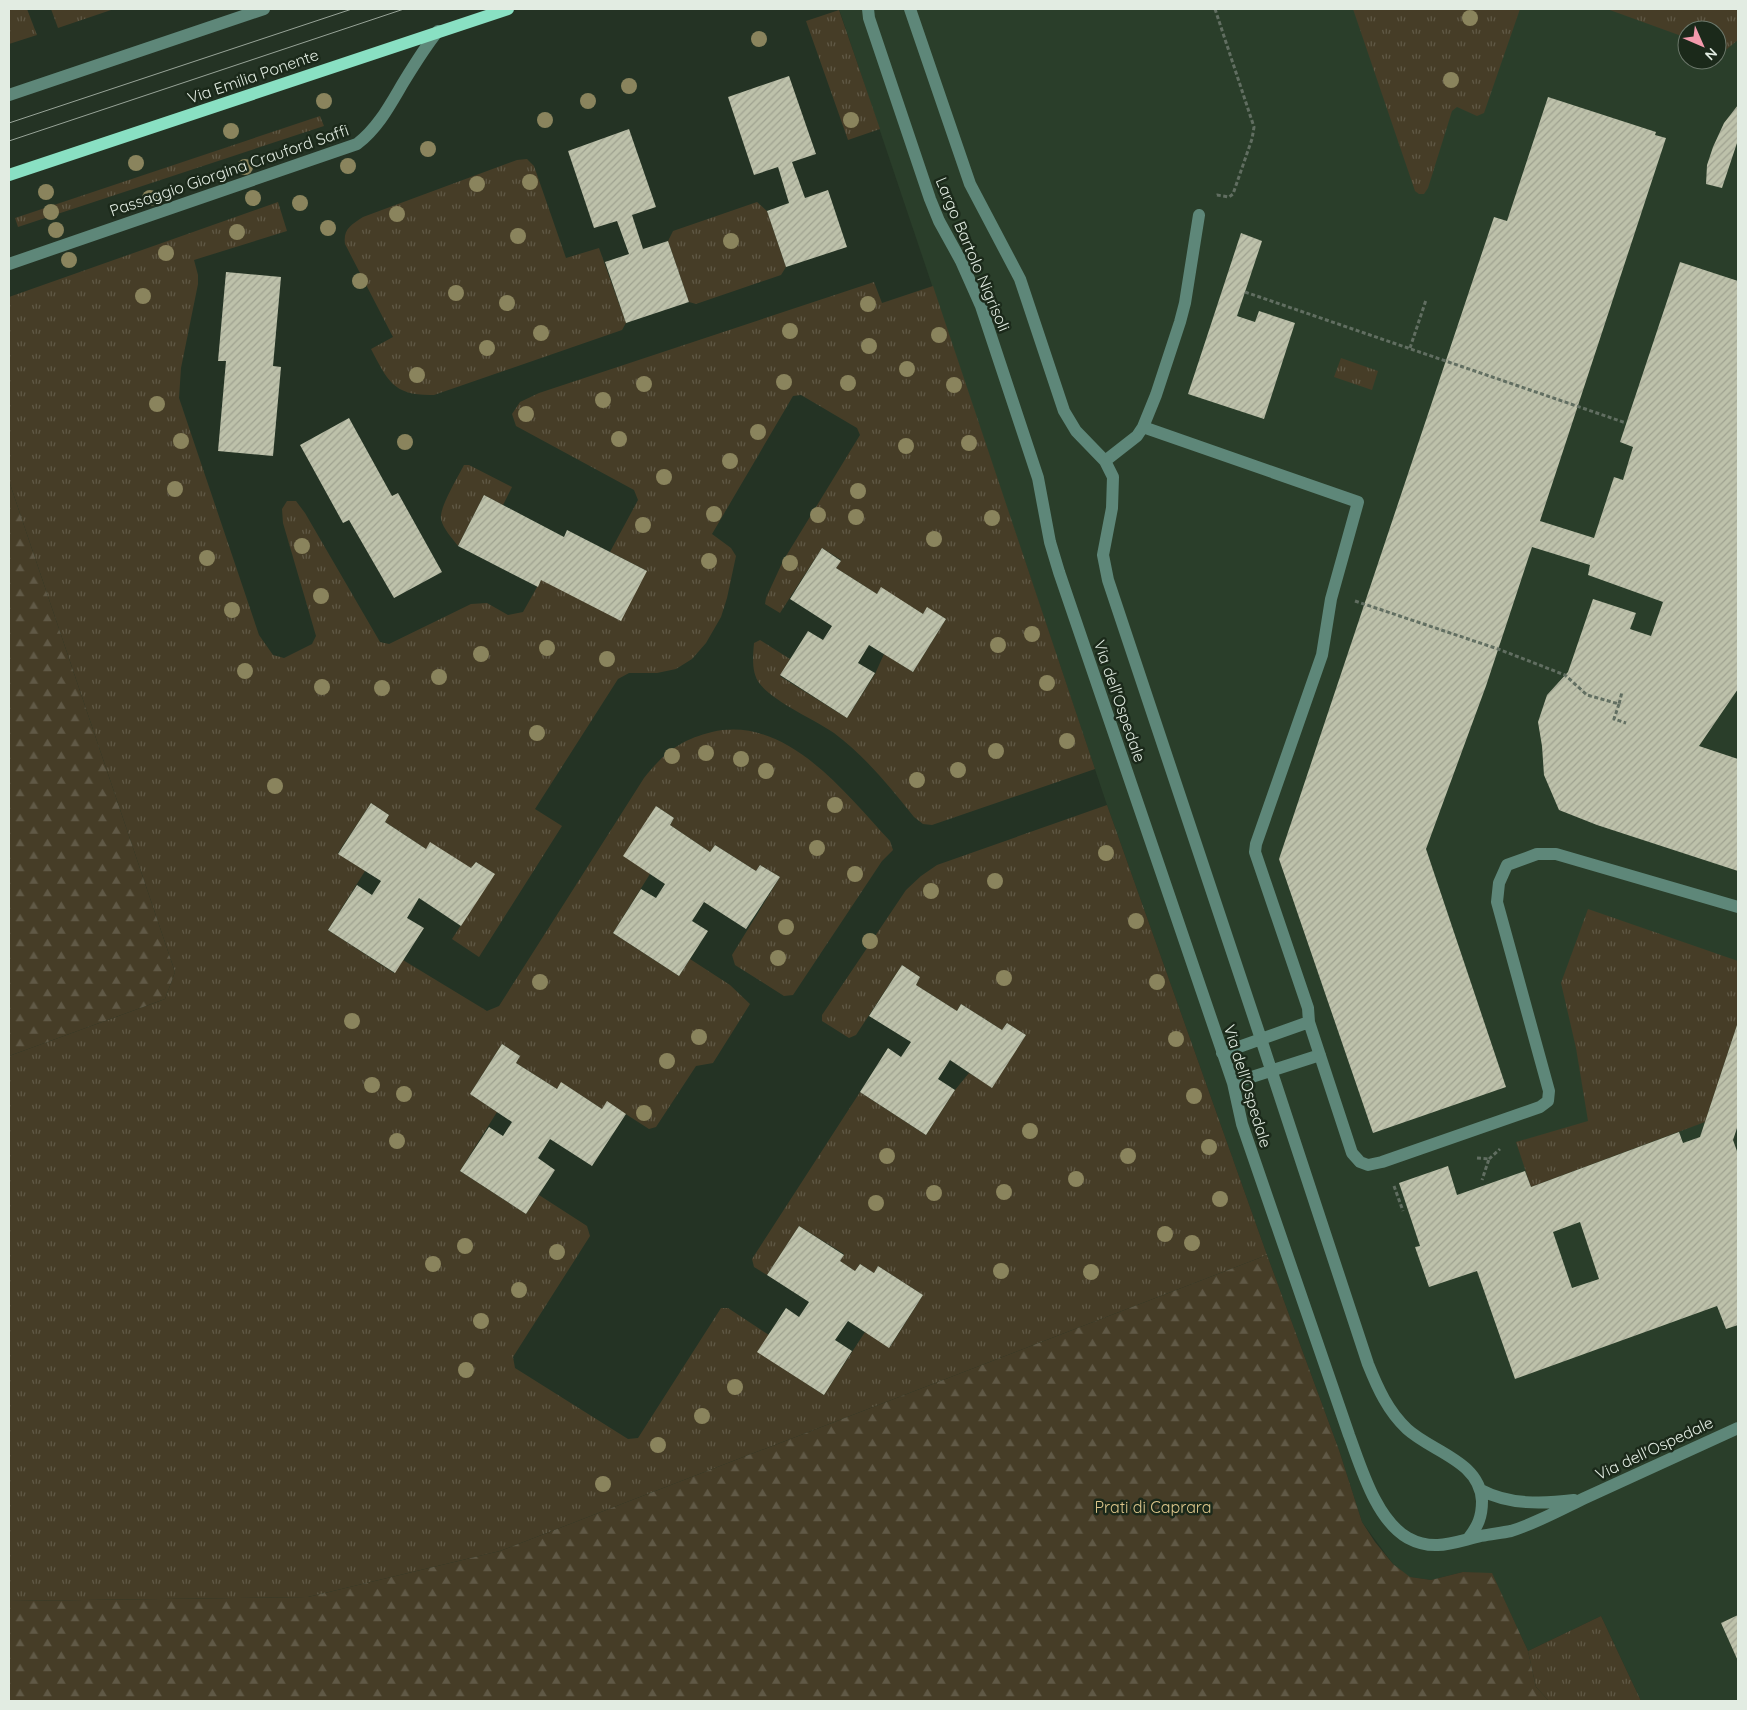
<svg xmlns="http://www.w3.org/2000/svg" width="1747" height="1710" font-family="Quicksand,sans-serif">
  <defs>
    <pattern id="grass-tufts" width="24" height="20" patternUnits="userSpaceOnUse" patternTransform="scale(1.25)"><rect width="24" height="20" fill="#463d27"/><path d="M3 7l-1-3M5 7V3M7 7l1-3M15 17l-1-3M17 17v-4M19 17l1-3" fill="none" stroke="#605946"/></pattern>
    <pattern id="forest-firs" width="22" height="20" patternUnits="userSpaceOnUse" patternTransform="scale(1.25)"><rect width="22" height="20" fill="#463d27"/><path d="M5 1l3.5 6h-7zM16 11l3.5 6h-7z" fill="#605946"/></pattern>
    <pattern id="building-hatch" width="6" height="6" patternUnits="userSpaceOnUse" patternTransform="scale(1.25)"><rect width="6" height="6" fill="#bdc1aa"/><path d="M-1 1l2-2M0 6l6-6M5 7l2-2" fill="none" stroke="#9fa290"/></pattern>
  </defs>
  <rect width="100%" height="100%" fill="#243324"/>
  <path fill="#2a3e2a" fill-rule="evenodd" d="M839,9h899v1692h-97l-40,-85 -73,35 -36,-77 -29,-2 -32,8 -22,-3 -16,-13 -31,-42 -23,-72 -72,-195 -160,-450zM1687,30h30v30h-30z"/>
  <path fill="url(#grass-tufts)" d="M9,9h18l10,26 -28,9z
    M51,9h63l-56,19z
    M1353,9h167l-36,104 -7,3 -20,-9 -5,4 -24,77 -4,6h-5l-4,-3z
    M1607,9h128l3,2v29l-21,17v-27h-30v8z
    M839,10l41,119 -32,11 -42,-119z
    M320,116l4,10 -306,101 -3,-9z
    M527,159l7,7 32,92 33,-10 27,75 -4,7 -188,65c-41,1 -46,-14 -63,-46l22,-12 -48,-93c-2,-15 6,-19 18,-27l154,-57z
    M278,202l9,29 -93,29 4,15v9l-17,84 -2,30 80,237 14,20 11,3 28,-14 4,-8 -33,-113 -1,-14 5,-8h9l9,12 75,129 9,2 82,-40 16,-1 21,12 15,-3 18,-32 106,-9 -37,-19 28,-52 -4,-10 -118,-64 -4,-12 8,-12 19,-9 335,-111 8,21 51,-17 162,483 -163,56 -9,-1 -9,-7c-24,-30 -49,-61 -80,-84 -20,-14 -60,-31 -74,-49 -9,-11 -7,-28 -6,-41l6,-3 30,19 -10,17 67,42 28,-44 9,-20 29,18 33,-53 -19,-11 -4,6 -42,-26 -4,6 -41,-26 5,-8 -19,-12 -42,65 -15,-9 1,-6 17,-37 77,-126 -3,-7 -56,-33 -8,1 -81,138 19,14 5,8 -9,42 -6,19 -15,26 -14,16 -16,10 -19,4h-28l-11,6 -83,130 27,17 -83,131 -27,-18 42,-65 -18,-12 -5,6 -45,-19 -41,-27 4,-7 -18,-12 -33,50 27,18 -37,59 66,43 9,-13 84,51 12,-5 145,-228c21,-26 36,-38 68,-46 75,-17 133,61 178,109l3,9 -11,11 -89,134 -9,1 -49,-31 -3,-10 48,-78 -20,-12 -4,6 -41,-26 -5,7 -40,-27 4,-7 -18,-12 -6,68 -37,59 66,43 11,-17 40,26 20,19 -37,59 -17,3 -40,61 -7,2 -42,-27 -5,7 -40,-26 -5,6 -41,-26 4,-7 -18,-12 -32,50 27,18 -37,59 66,43 13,-19 48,31 3,10 -77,121 2,11 113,71 10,-1 83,-130h7l41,27 -11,17 66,43 41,-63 25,15 33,-52 -45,-29 -4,7 -14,-9 -5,7 -15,-10 4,-7 -45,-28 -32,49 -13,-8 -2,-8 108,-167 66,43 29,-45 14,-17 23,14 34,-52 -19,-12 -5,7 -41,-26 -4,7 -41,-26 4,-8 -18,-12 -46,70 -7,3 -27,-17v-6l84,-125 15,-14 16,-11 170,-60 160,450 -767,296 -192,46 -299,4v-545l156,-57 10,-27 -166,-491v-184z
    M757,202l10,9 19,56 -5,8 -85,29 -7,-2 -21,-61 5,-10z
    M1341,358l37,13 -6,19 -38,-13z
    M464,465h5l43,22 -9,18 -19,-10 -26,51c-5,-7 -15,-17 -17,-27 -2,-11 17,-42 23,-54z
    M1588,909l150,52v61l-33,100 -174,65 -15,-45 72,-21 -12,-73 -15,-65z
    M1601,1616l40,85h-92l-13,-14 -8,-36z"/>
  <path fill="url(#forest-firs)" d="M9,481l166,491 -10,27 -156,57z
    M1267,1255l72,195 23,72 13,20 18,22 17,13 21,3 32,-8 29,1 36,78 8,36 13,14h-1540v-100l299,-4 192,-46z"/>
  <path fill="url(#building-hatch)" fill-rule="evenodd" d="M789,76l27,78 -24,8 13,36 23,-8 19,57 -61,20 -19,-56 22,-8 -11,-36 -24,8 -26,-78z
    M1548,97l108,35 -1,3 11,3 -126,383 54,17 20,-61 9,3 10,-33 -13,-5 60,-180 58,19v408l-39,57 39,13v112l-141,-46 -38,-15 -15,-35 -2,-29 -4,-24 9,-27 21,-23 25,-73 43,14 -6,16 21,7 12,-34 -75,-27 2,-10 -58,-18 -46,139 -60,163 80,238 -133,46 -94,-274 215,-642 13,4z
    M1738,105v35l-16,48 -16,-4 1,-19 6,-18 11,-24z
    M629,129l27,78 -24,8 11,34 25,-8 21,61 -63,21 -21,-61 24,-8 -12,-33 -23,7 -26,-77z
    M1241,233l21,8 -25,75 18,6 4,-11 36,12 -31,96 -76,-25z
    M226,272l55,5 -8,89 8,1 -8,89 -55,-5 8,-90h-8z
    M349,418l43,78 6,-3 44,79 -48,26 -45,-78 -6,3 -43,-78z
    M484,495l80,42 3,-7 80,41 -26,50 -80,-41 -3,7 -80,-41z
    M822,548l19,13 -5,7 41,26 4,-7 42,27 4,-7 19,12 -33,53 -44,-27 -11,18 17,10 -28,45 -67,-43 28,-44 15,9 9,-14 -42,-27z
    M371,803l18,12 -4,7 41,27 4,-7 41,26 5,-6 19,12 -34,52 -42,-28 -12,20 17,10 -29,45 -67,-43 29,-45 15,10 9,-14 -43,-27z
    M656,806l18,12 -4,7 40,27 5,-7 41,26 4,-6 20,12 -34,52 -42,-27 -12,19 16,10 -29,45 -66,-43 28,-44 15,9 9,-14 -42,-28z
    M902,965l18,12 -4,8 41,26 4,-7 41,26 5,-7 19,12 -34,53 -42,-28 -12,19 17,11 -29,45 -66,-43 28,-44 13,9 10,-15 -42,-26z
    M1738,1022v103l-5,15 5,14v171l-12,4 -9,-23 -202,73 -38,-108 -48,16 -14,-40 5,-1 -21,-63 49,-17 9,29 68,-24 6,16 148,-55 4,11 17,-6zM1580,1222l19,57 -27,9 -19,-56z
    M502,1044l18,12 -4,7 41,26 4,-7 41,27 5,-8 19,13 -34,52 -42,-27 -12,19 17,12 -29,44 -66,-43 29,-44 14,9 9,-14 -42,-28z
    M799,1226l45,29 -4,6 15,10 5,-7 14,9 4,-7 45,29 -34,53 -41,-27 -13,19 17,11 -28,44 -67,-43 29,-44 13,9 10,-15 -42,-27z
    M1738,1615v46l-17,-38z"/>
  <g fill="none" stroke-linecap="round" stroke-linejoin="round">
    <path stroke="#616e61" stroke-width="3" stroke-dasharray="4 2.5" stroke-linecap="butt" d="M1215,9l39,118 -2,12 -19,55 -4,3 -12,-2 -2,1
      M1245,292l381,131
      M1410,348l16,-48
      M1355,601l143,48 67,26 22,20 32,9 3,-12
      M1619,704l-5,15 12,4
      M1477,1158l12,1 -7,21
      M1489,1159l11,-10
      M1394,1186l9,25"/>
    <path stroke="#5e8779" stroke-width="12" d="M868,9l1,9 61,181 9,22 22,40 20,45 57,172 12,64 9,30 174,511 9,41 107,311c12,32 27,85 59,103 26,14 46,4 73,-2 10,-2 20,-3 30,-5 26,-8 51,-22 76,-34 50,-23 101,-46 151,-69
      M910,9l60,175 50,95 44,132 12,20 29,30 8,16 -1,31 -9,47 5,25 153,459 107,325c10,25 20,47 39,65 25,23 73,32 75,72 0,16 -4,25 -14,38
      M9,95l255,-86
      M9,264l348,-120c21,-16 33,-39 46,-61 11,-18 22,-36 35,-52
      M1143,427l215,75 -27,97 -9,56 -66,189 -1,8 53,156 1,14 43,131 8,9 8,3 14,-3 158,-55 8,-6 1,-10 -52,-189 2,-19 8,-18 30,-11h19l182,53
      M1105,461l32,-25 6,-9 13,-32 24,-73 5,-19 14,-88
      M1222,1053l87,-31
      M1233,1083l87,-28
      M1481,1490c28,15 62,14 93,10"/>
    <path stroke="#89e0c3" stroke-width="12" d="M9,175l499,-166"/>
    <path stroke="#98a498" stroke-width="1" d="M9,123l343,-114
      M9,141l395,-132"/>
  </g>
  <g fill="#8a845d">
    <circle cx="1470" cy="18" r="8"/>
    <circle cx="759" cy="39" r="8"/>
    <circle cx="1451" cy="80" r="8"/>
    <circle cx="629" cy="86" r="8"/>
    <circle cx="324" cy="101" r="8"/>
    <circle cx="588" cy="101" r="8"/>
    <circle cx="545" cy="120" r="8"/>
    <circle cx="851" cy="120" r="8"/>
    <circle cx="231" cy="131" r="8"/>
    <circle cx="428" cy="149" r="8"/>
    <circle cx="136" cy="163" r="8"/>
    <circle cx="348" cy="166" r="8"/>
    <circle cx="245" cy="167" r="8"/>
    <circle cx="530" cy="182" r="8"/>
    <circle cx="477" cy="184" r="8"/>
    <circle cx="46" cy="192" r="8"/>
    <circle cx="150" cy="198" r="8"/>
    <circle cx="253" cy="198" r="8"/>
    <circle cx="300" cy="203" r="8"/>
    <circle cx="51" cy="212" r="8"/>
    <circle cx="397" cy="214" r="8"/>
    <circle cx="328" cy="228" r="8"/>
    <circle cx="56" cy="230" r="8"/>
    <circle cx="237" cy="232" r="8"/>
    <circle cx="518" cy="236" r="8"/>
    <circle cx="731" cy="241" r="8"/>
    <circle cx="166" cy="253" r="8"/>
    <circle cx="69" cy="260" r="8"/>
    <circle cx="360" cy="281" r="8"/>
    <circle cx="456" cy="293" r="8"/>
    <circle cx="143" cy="296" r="8"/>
    <circle cx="507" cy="303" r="8"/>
    <circle cx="868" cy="304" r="8"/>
    <circle cx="790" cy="331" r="8"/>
    <circle cx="541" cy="333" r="8"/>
    <circle cx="939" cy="335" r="8"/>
    <circle cx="869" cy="346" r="8"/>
    <circle cx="487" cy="348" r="8"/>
    <circle cx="907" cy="369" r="8"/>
    <circle cx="417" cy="375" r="8"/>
    <circle cx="784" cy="382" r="8"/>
    <circle cx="848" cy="383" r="8"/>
    <circle cx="644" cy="384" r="8"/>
    <circle cx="954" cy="385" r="8"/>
    <circle cx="603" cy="400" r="8"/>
    <circle cx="157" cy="404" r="8"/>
    <circle cx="526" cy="414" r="8"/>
    <circle cx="758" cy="432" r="8"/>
    <circle cx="619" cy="439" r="8"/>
    <circle cx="181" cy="441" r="8"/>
    <circle cx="405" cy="442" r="8"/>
    <circle cx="969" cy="443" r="8"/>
    <circle cx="906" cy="446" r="8"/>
    <circle cx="730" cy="461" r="8"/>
    <circle cx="664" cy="477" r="8"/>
    <circle cx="175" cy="489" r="8"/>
    <circle cx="858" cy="491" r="8"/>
    <circle cx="714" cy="514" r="8"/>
    <circle cx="818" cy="515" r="8"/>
    <circle cx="856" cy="517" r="8"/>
    <circle cx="992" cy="518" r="8"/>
    <circle cx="643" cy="525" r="8"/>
    <circle cx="934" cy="539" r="8"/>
    <circle cx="302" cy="546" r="8"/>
    <circle cx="207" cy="558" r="8"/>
    <circle cx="709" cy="561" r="8"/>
    <circle cx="790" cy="563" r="8"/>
    <circle cx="321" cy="596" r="8"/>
    <circle cx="232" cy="610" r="8"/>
    <circle cx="1032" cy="634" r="8"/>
    <circle cx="998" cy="645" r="8"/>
    <circle cx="547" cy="648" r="8"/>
    <circle cx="481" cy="654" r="8"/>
    <circle cx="607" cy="659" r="8"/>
    <circle cx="245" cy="671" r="8"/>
    <circle cx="439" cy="677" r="8"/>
    <circle cx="1047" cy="683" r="8"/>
    <circle cx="322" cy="687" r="8"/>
    <circle cx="382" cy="688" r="8"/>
    <circle cx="537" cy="733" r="8"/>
    <circle cx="1067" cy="741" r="8"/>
    <circle cx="996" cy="751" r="8"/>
    <circle cx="706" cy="753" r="8"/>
    <circle cx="672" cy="756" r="8"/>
    <circle cx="741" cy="759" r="8"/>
    <circle cx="958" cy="770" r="8"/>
    <circle cx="766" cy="771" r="8"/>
    <circle cx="917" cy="780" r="8"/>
    <circle cx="275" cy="786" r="8"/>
    <circle cx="835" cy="805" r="8"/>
    <circle cx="817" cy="848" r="8"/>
    <circle cx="1106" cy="853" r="8"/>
    <circle cx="855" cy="874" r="8"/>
    <circle cx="995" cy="881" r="8"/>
    <circle cx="931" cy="891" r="8"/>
    <circle cx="1136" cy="921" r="8"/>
    <circle cx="786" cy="927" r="8"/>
    <circle cx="870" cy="941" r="8"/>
    <circle cx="778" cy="958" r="8"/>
    <circle cx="1004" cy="978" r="8"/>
    <circle cx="540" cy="982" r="8"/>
    <circle cx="1157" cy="982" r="8"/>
    <circle cx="352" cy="1021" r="8"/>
    <circle cx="699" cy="1037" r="8"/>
    <circle cx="1176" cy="1039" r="8"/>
    <circle cx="667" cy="1061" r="8"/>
    <circle cx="372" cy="1085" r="8"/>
    <circle cx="404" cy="1094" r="8"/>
    <circle cx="1194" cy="1096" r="8"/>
    <circle cx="644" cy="1113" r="8"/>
    <circle cx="1030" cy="1131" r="8"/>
    <circle cx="397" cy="1141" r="8"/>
    <circle cx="1209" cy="1147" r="8"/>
    <circle cx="887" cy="1156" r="8"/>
    <circle cx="1128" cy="1156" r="8"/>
    <circle cx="1076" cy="1179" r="8"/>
    <circle cx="1004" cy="1192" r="8"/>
    <circle cx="934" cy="1193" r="8"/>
    <circle cx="1220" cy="1199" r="8"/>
    <circle cx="876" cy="1203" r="8"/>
    <circle cx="1165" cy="1234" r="8"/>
    <circle cx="1192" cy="1243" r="8"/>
    <circle cx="465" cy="1246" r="8"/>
    <circle cx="557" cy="1252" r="8"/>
    <circle cx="433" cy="1264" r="8"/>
    <circle cx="1001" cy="1271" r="8"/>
    <circle cx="1091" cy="1272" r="8"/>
    <circle cx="519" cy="1290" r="8"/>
    <circle cx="481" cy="1321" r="8"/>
    <circle cx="466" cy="1370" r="8"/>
    <circle cx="735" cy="1387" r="8"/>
    <circle cx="702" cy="1416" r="8"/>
    <circle cx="658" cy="1445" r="8"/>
    <circle cx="603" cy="1484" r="8"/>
  </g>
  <g text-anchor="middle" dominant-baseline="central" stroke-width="5" stroke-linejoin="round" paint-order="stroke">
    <g font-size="16" fill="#e2ece2" stroke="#1b291a">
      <text transform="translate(253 76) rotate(-19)">Via Emilia Ponente</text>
      <text transform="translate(229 170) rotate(-19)">Passaggio Giorgina Crauford Saffi</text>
      <text transform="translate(973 254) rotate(67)">Largo Bartolo Nigrisoli</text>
      <text transform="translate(1120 701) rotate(71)">Via dell'Ospedale</text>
      <text transform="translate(1248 1086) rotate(73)">Via dell'Ospedale</text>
      <text transform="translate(1654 1448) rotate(-25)">Via dell'Ospedale</text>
    </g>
    <g font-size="16" fill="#dec78c" stroke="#1b291a">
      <text x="1153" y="1507">Prati di Caprara</text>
    </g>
  </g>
  <rect width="1747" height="1710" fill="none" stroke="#e2ece2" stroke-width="20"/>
  <g transform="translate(1702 45) rotate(135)"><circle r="24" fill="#1b291a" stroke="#6b776a"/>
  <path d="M0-4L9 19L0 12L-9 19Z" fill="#f39aac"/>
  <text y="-8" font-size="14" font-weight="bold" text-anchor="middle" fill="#e2ece2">N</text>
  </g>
</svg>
